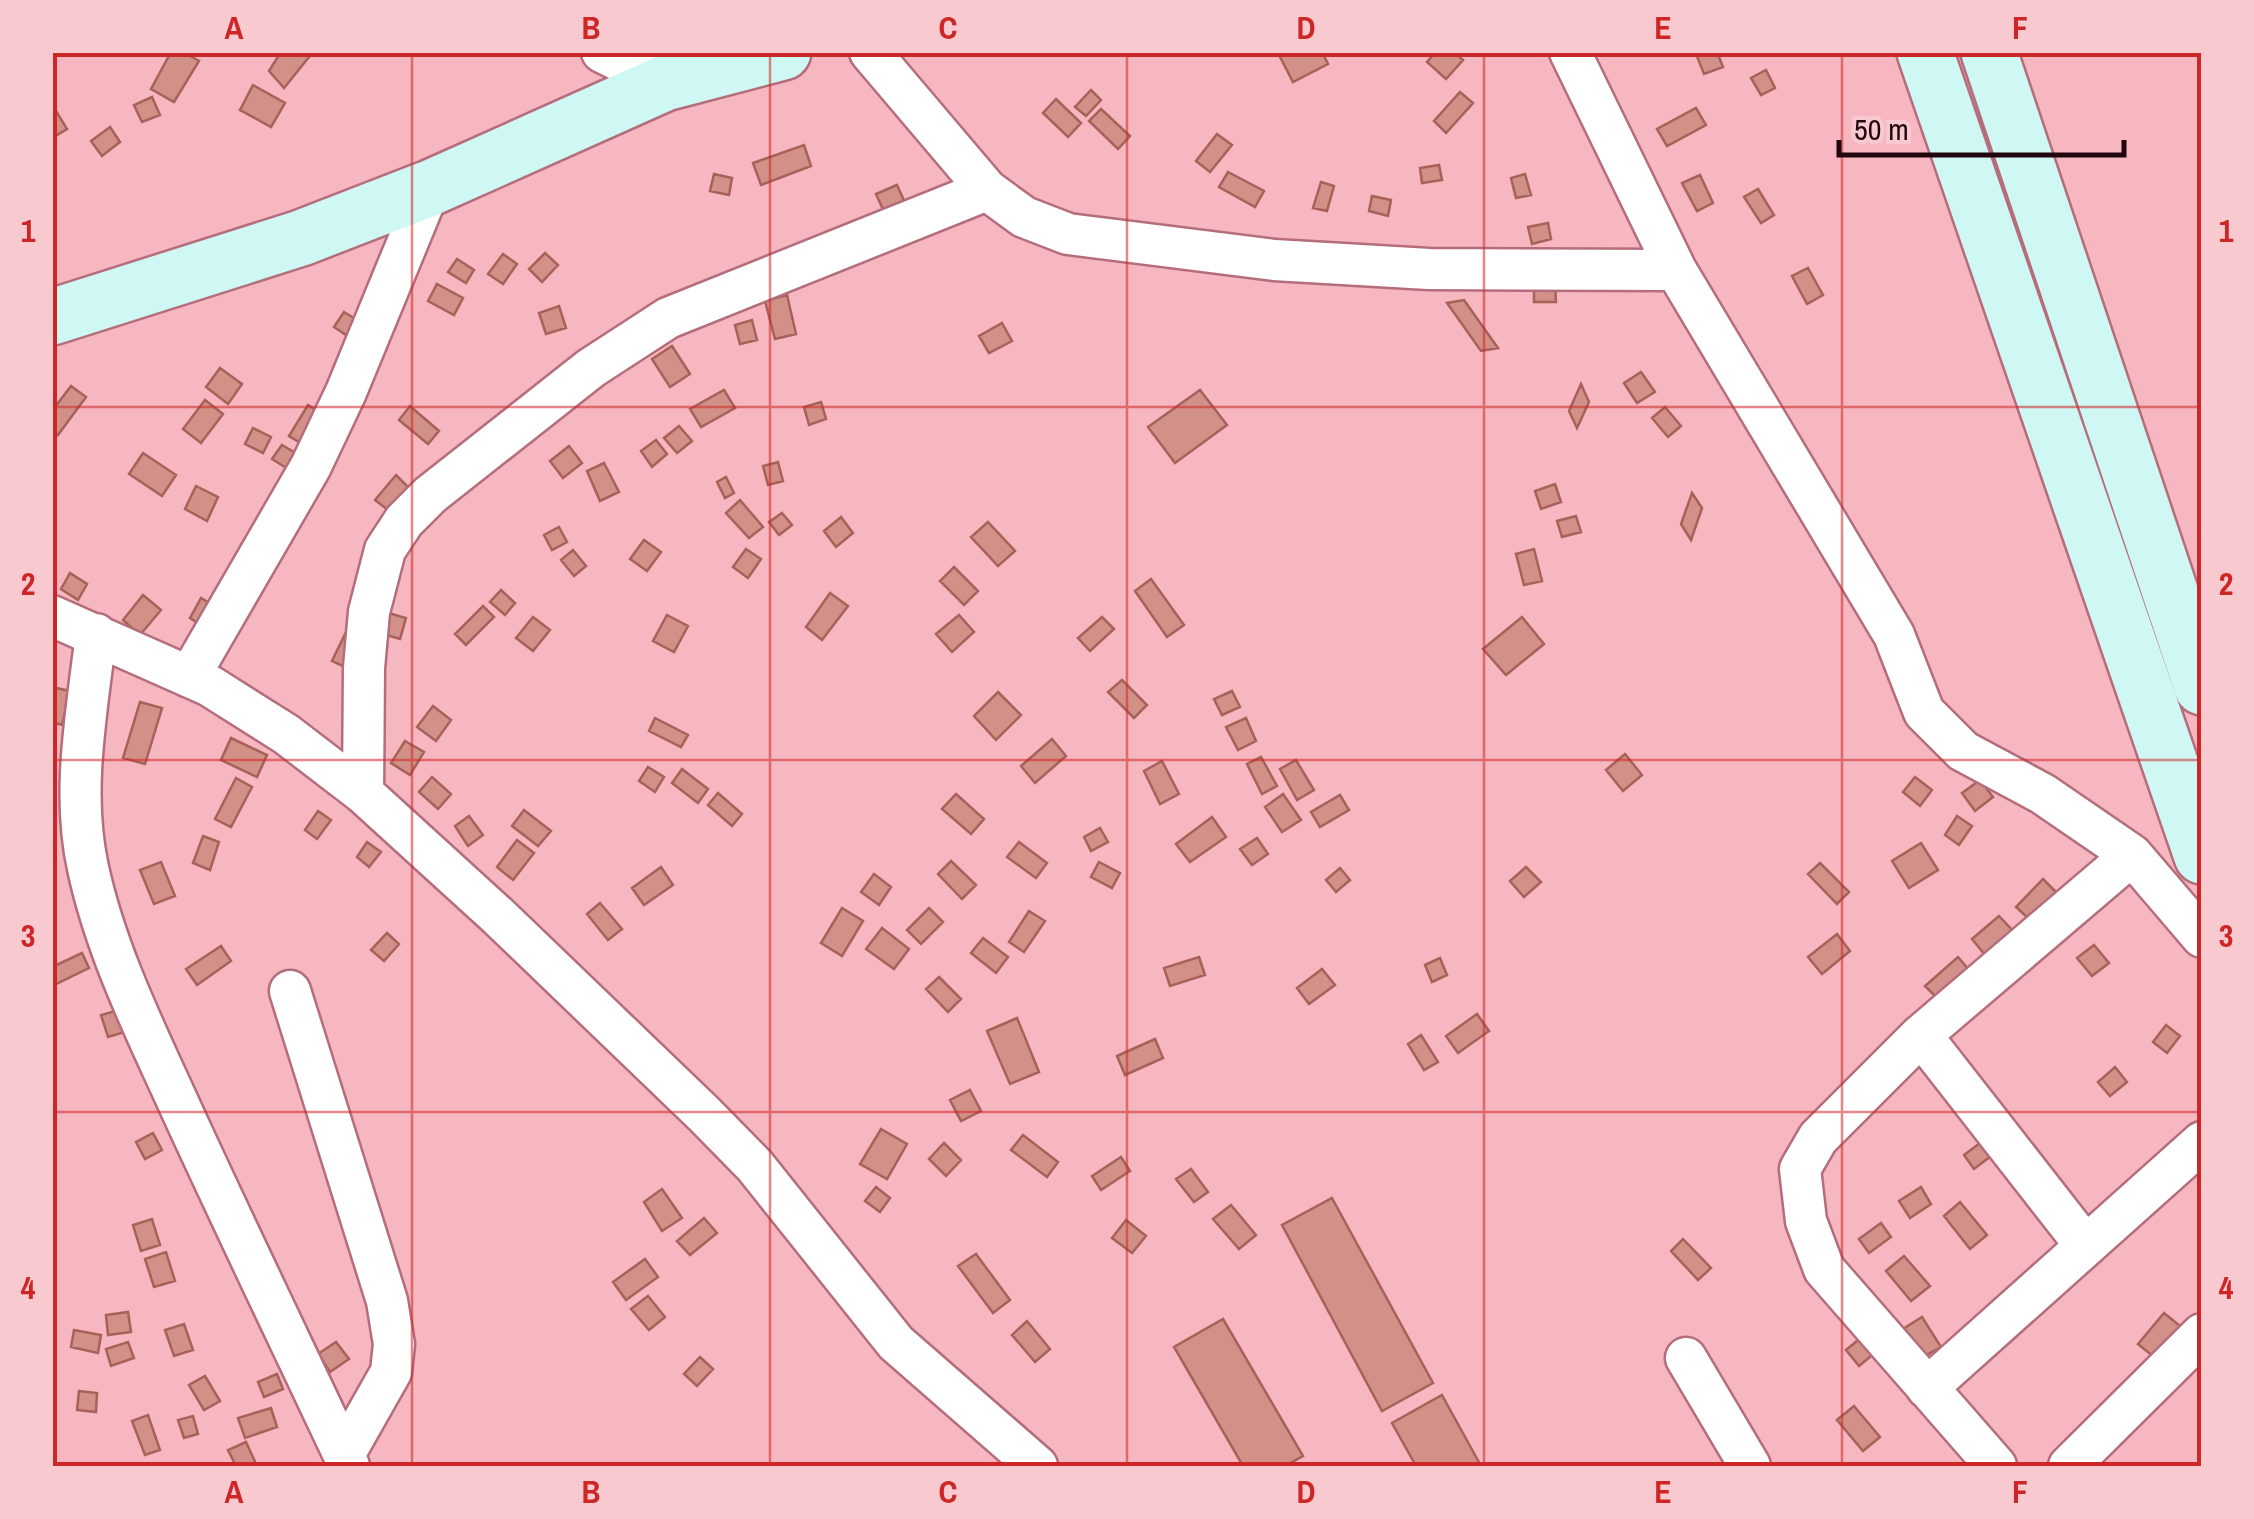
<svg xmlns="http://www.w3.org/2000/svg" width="2254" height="1519" font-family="'Archivo Narrow',sans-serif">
  <rect width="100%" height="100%" fill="#f6b7c1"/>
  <path fill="#d29188" stroke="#a76158" stroke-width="2.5" d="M171,52h12l16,9 -25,41 -23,-13z
    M281,52h32l-29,36 -15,-17z
    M1284,52h38l6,12 -35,18 -14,-27z
    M1436,52h18l9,8 -17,19 -19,-17z
    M1717,52l6,15 -19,7 -8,-20z
    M1766,70l9,18 -14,7 -10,-17z
    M253,85l32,18 -14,24 -31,-17z
    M1091,90l10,10 -15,16 -11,-9z
    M1460,92l13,11 -27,30 -12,-12z
    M152,97l8,18 -18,7 -8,-17z
    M1056,99l25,24 -13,14 -25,-24z
    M1696,108l10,17 -39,21 -10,-17z
    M1101,109l29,27 -12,13 -29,-28z
    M56,111l11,18 -15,9v-25z
    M110,127l10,15 -18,14 -11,-15z
    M1217,134l15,11 -22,27 -14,-11z
    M804,145l7,21 -50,19 -8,-22z
    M1439,165l3,15 -20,3 -2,-15z
    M1228,172l36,19 -9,16 -36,-20z
    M714,174l18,4 -3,17 -19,-4z
    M1525,174l6,21 -15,3 -5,-20z
    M1700,175l13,28 -16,8 -15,-28z
    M1321,182l13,4 -7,25 -14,-3z
    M897,185l10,22 -21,9 -10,-22z
    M1758,189l16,26 -13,8 -17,-26z
    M1372,196l19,4 -3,16 -19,-5z
    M1548,223l3,16 -19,5 -4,-17z
    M545,253l13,12 -16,17 -13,-13z
    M503,254l14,10 -14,20 -15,-10z
    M457,259l17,11 -8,13 -18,-11z
    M1808,268l15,27 -16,9 -15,-28z
    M1534,283h21l1,19h-22z
    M437,284l26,14 -9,17 -26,-14z
    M787,295l9,39 -21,5 -10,-38z
    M1464,300l34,48 -17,3 -34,-48z
    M559,306l7,22 -20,6 -7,-21z
    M344,312l13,8 -11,15 -12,-8z
    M752,320l5,20 -17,4 -5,-19z
    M1002,323l10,18 -23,12 -10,-17z
    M672,346l18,28 -20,13 -18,-28z
    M220,368l22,16 -14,20 -22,-17z
    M1641,372l14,20 -18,11 -13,-20z
    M1581,384l8,18 -12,26 -8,-17z
    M71,386l15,11 -28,38 -6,-4v-20z
    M724,390l11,18 -34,19 -11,-18z
    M1200,390l27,35 -52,38 -27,-36z
    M205,400l18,14 -22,29 -18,-14z
    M821,402l5,17 -17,6 -5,-18z
    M308,405l15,9 -19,31 -15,-9z
    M410,406l29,25 -11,13 -29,-24z
    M1665,407l16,19 -13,11 -16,-19z
    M679,426l13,15 -15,12 -13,-15z
    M253,428l18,9 -8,16 -18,-9z
    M656,440l11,14 -15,13 -11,-16z
    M282,445l15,9 -9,15 -16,-10z
    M569,446l13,17 -19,15 -13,-17z
    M143,453l33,22 -14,21 -33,-22z
    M778,462l5,19 -15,4 -5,-19z
    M604,463l15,29 -19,9 -13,-30z
    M396,475l12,12 -20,23 -13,-10z
    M726,477l8,16 -9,5 -8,-16z
    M1555,484l6,18 -20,7 -6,-18z
    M196,486l22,11 -11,24 -22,-12z
    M1692,493l10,15 -11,32 -10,-16z
    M740,500l23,27 -14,11 -23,-25z
    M782,513l10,12 -13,10 -10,-13z
    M1576,516l5,16 -19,5 -5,-16z
    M841,517l12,16 -17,14 -12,-16z
    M988,522l27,29 -17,15 -27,-29z
    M559,527l8,15 -15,8 -8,-15z
    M644,540l17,12 -14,19 -17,-12z
    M746,549l15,10 -13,19 -15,-11z
    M1534,549l8,32 -18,4 -8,-31z
    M573,550l13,16 -12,10 -13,-16z
    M954,567l24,24 -14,14 -24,-24z
    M70,573l17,11 -9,16 -17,-11z
    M1151,579l33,46 -17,12 -32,-46z
    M501,590l14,13 -10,12 -15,-13z
    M830,593l18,13 -26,34 -16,-13z
    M143,595l18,15 -21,25 -17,-15z
    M201,598l15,9 -12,20 -14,-9z
    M483,606l11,11 -28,28 -11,-11z
    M385,612l21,6 -6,21 -21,-6z
    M667,615l21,11 -14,26 -21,-11z
    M959,615l15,17 -22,20 -16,-18z
    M533,617l17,13 -17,21 -17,-13z
    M1102,617l12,12 -24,22 -12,-13z
    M1522,617l22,27 -38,31 -23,-26z
    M347,630l15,7 -15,31 -15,-7z
    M1122,680l25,25 -13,13 -26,-26z
    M52,687l18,4 -8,34 -10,-3z
    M1232,691l8,16 -18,8 -8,-16z
    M998,692l23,23 -25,25 -22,-24z
    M140,702l22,6 -17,56 -22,-6z
    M433,706l18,14 -15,21 -19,-14z
    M655,718l33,17 -7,12 -32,-16z
    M1246,718l10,23 -18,9 -12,-23z
    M231,738l36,17 -10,22 -36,-17z
    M1052,739l14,17 -31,27 -14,-17z
    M405,741l19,11 -14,23 -19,-12z
    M1625,754l17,21 -19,16 -17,-21z
    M1261,757l16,29 -15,8 -15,-30z
    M1296,760l18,30 -17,10 -17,-31z
    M1162,761l17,33 -19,10 -16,-33z
    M648,767l16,10 -9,15 -16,-11z
    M682,769l26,20 -10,14 -26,-20z
    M432,777l19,17 -13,15 -19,-17z
    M1915,777l17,13 -12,16 -17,-14z
    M236,778l16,9 -21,40 -16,-8z
    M1980,780l13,17 -18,14 -13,-18z
    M718,793l24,21 -10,12 -24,-21z
    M956,794l28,25 -13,15 -29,-25z
    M1283,794l18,26 -19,12 -17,-25z
    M1340,795l9,15 -29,17 -9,-15z
    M524,810l27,21 -13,15 -26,-20z
    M318,811l13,9 -14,19 -12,-9z
    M469,816l14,19 -15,11 -13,-20z
    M1957,816l15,10 -13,19 -14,-10z
    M1212,817l14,20 -36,25 -14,-18z
    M1100,828l8,14 -17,9 -7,-14z
    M203,836l16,6 -9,28 -17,-7z
    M1257,838l11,16 -16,11 -12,-16z
    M517,840l17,13 -21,27 -16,-13z
    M367,842l14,10 -12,15 -12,-10z
    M1019,842l28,21 -11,15 -29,-21z
    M1921,843l17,27 -29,18 -17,-27z
    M951,861l25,24 -14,14 -24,-25z
    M161,862l14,34 -21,8 -14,-34z
    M1099,862l21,11 -8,15 -21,-11z
    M1820,863l29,29 -12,12 -29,-30z
    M661,867l12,18 -29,20 -12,-17z
    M1526,867l15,15 -17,15 -14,-16z
    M1340,868l10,12 -14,12 -10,-12z
    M874,874l17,13 -12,18 -18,-13z
    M2043,879l15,15 -27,27 -15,-14z
    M600,903l22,26 -14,11 -21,-26z
    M842,908l21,13 -21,35 -21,-13z
    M929,908l14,14 -22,22 -14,-14z
    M1029,911l16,10 -21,31 -15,-10z
    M1999,916l14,15 -28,24 -13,-16z
    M882,928l27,21 -15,20 -28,-20z
    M387,933l12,11 -15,17 -13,-11z
    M1837,934l13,17 -28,23 -14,-17z
    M983,938l25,19 -12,16 -25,-20z
    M2094,945l15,18 -17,13 -15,-18z
    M221,946l10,15 -34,24 -11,-16z
    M82,953l7,15 -35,17 -2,-18z
    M1199,957l6,18 -35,11 -6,-18z
    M1958,957l11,13 -31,29 -13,-13z
    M1440,958l7,17 -15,7 -7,-17z
    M1322,969l13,16 -26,19 -12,-16z
    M939,977l22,22 -13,13 -22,-23z
    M119,1010l6,22 -17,5 -7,-22z
    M1477,1014l12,17 -31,22 -12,-17z
    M1017,1018l22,54 -29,12 -23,-53z
    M2166,1025l14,11 -13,17 -14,-11z
    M1421,1035l17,27 -14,8 -16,-26z
    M1155,1039l8,19 -38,17 -8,-19z
    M2115,1067l12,15 -17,14 -12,-14z
    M970,1090l11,21 -20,10 -11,-21z
    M881,1129l26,15 -20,35 -27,-15z
    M153,1133l9,17 -17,9 -9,-17z
    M1023,1135l35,27 -11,15 -36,-27z
    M944,1143l17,17 -15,16 -17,-17z
    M1980,1143l11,13 -17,13 -10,-14z
    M1121,1157l9,14 -29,19 -9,-14z
    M1191,1169l17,23 -14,10 -18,-23z
    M876,1187l14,11 -10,14 -15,-11z
    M1921,1187l10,17 -21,14 -11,-17z
    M662,1189l20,29 -20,13 -18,-29z
    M1332,1198l101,185 -51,28 -100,-186z
    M1960,1202l27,33 -17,14 -26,-33z
    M1231,1205l25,30 -17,14 -26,-30z
    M704,1218l13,15 -27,22 -13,-14z
    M152,1219l8,26 -19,6 -8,-26z
    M1126,1220l20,16 -14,17 -20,-15z
    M1881,1223l10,14 -22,16 -10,-14z
    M1683,1239l28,29 -13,12 -27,-29z
    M166,1252l9,29 -21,6 -9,-28z
    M976,1254l34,46 -17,13 -35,-47z
    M1904,1256l26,30 -19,15 -25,-30z
    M645,1259l13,18 -32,23 -13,-18z
    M648,1296l17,21 -16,13 -18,-21z
    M128,1312l3,20 -23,3 -2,-20z
    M2164,1313l16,13 -26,31 -16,-13z
    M1922,1317l19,30 -20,11 -18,-29z
    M1223,1319l80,137 -18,10h-42l-69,-119z
    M1027,1321l23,28 -15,13 -23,-27z
    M184,1324l9,26 -19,6 -9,-26z
    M74,1330l27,5 -3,18 -27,-6z
    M1869,1331l13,16 -23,19 -13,-16z
    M128,1342l6,16 -23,8 -5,-17z
    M336,1342l13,17 -19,13 -12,-18z
    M700,1357l13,12 -16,17 -13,-12z
    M277,1374l6,15 -19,8 -6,-15z
    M205,1376l15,25 -16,9 -15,-25z
    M79,1391l18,2 -1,19 -19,-2z
    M1442,1395l39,71h-65l-24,-43z
    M1854,1406l26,31 -17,14 -26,-31z
    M271,1408l6,19 -32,11 -7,-20z
    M148,1415l12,35 -15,5 -13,-34z
    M193,1416l5,18 -14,4 -6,-18z
    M246,1442l11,24h-21l-8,-16z"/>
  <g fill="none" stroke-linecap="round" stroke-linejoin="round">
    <defs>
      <path id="street" d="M602,52l63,31
        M870,52l117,138 37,27 44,17 206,26 155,9 247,1
        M1570,52l106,218 218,365 30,77 39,39 80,43 89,61 70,82
        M52,616l158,70 76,48 77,59 135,123 206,198 51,52 141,177 141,123
        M96,634c-9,77 -25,158 -8,234 18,84 58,164 93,241 55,120 112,238 168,357
        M189,677l122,-211 35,-74 84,-204
        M363,793l1,-125 5,-56 16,-62 19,-29 26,-26 161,-127 77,-50 319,-128
        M290,991l97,310 7,43 -3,28 -47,83
        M1921,1035l164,210
        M1686,1358l64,108
        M1927,1388l275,-246
        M1996,1466l-172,-197 -18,-48 -6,-52 18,-31 103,-103 211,-180
        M2069,1466l133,-132"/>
      <path id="secondary" d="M1925,52l277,804
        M1989,52l213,635
        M52,317l249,-79 129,-50 235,-105 118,-31"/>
    </defs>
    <use href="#street" stroke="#b56d7b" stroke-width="45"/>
    <use href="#secondary" stroke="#b56d7b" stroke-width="60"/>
    <use href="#street" stroke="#fff" stroke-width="40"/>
    <use href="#secondary" stroke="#cff7f3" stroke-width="55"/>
  </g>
  <path fill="none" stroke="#cd2627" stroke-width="2.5" stroke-opacity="0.55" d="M412,52v1414M770,52v1414M1127,52v1414M1484,52v1414M1842,52v1414M52,407h2150M52,760h2150M52,1112h2150"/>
  <rect width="2254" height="1519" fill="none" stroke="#f9c9d0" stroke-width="110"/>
  <path d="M1839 140v15h285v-15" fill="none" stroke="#21070d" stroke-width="5"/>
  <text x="1854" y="140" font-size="30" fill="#21070d" stroke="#f9c9d0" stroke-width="8" paint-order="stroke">50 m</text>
  <rect x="55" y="55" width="2144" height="1409" fill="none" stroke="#cd2627" stroke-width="4"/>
  <g font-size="32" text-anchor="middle" font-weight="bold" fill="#cd2627">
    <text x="234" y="39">A</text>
    <text x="591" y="39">B</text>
    <text x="948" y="39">C</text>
    <text x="1306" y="39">D</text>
    <text x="1663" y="39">E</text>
    <text x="2020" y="39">F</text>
    <text x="28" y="242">1</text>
    <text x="2226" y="242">1</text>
    <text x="28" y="595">2</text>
    <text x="2226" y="595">2</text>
    <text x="28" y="947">3</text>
    <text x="2226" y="947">3</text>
    <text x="28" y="1299">4</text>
    <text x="2226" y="1299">4</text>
    <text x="234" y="1503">A</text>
    <text x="591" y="1503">B</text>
    <text x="948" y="1503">C</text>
    <text x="1306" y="1503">D</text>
    <text x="1663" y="1503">E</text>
    <text x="2020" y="1503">F</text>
  </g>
</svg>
